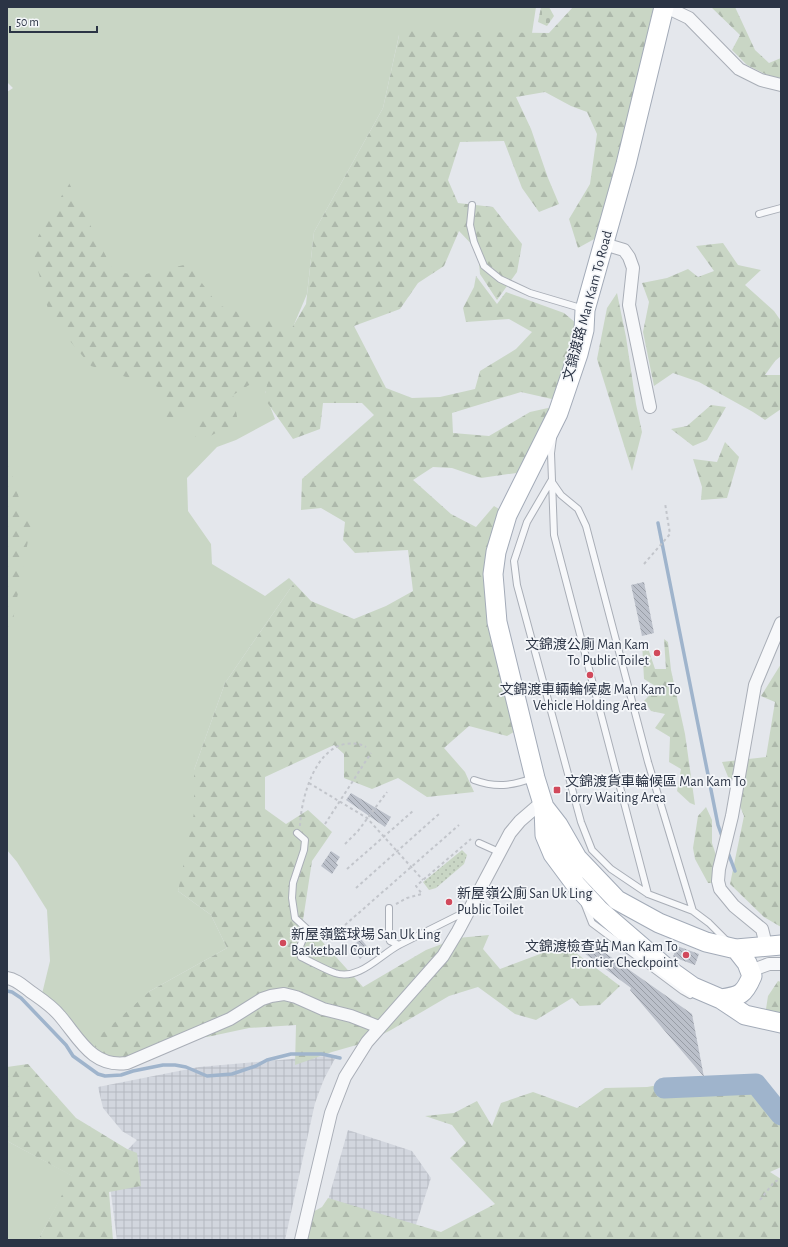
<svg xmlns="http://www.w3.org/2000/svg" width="788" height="1247" font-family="'Alegreya Sans','Noto Sans SC',sans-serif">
  <defs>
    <pattern id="industrial-grid" width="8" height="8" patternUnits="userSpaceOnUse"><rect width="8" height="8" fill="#d2d6de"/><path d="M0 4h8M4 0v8" fill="none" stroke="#b4b8c0"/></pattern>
    <pattern id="forest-firs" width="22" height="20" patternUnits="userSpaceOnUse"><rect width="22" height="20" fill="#c9d6c5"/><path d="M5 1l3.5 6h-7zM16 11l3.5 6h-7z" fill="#adb8ab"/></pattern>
    <pattern id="cemetery-stones" width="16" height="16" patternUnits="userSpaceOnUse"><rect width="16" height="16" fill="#c9d6c5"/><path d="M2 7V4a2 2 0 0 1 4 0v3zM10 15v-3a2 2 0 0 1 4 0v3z" fill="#adb8ab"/></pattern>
    <pattern id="park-dots" width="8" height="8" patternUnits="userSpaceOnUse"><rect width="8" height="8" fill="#c9d6c5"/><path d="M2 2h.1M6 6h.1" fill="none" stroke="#adb8ab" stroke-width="1.8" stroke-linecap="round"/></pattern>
    <pattern id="building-back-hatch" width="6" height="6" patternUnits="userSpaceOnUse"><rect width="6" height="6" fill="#bbc0ca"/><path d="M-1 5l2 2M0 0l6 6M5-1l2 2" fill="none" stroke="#989da6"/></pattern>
  </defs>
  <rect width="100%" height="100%" fill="#e4e7ec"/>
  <path fill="url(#industrial-grid)" d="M337,1055l-13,24 -9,24 -30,137h-168l-9,-70 29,-30 -15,-9 -19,-23 -5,-21 101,-20z
    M348,1130l64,21 19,27 -19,59 -89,-19z"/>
  <path fill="#c9d6c5" d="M7,7h529l-4,26 -133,2 -16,73 -69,124 -7,62 -42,99 10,26 -39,21 -19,7 -30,31 1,33 23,33 1,20 53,32 24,-18 5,5 -69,100 -31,87v62l-16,59 33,24 16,33 -77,43 -55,58 -54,-51 9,-37 -3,-51 -30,-48 -10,-12v-758l6,-4 -6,-6z
    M7,1141l66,35 -35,64h-31z"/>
  <path fill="url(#forest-firs)" d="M573,7h88l-54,225 -29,16 -9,-29 21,-35 7,-50 -10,-22 -16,-6 -26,-14 -29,5 15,32 17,49 11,26 -20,8 -17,-24 -18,-47 -44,1 -12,38 10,23 35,4 29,37 -5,28 -20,28 -17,-26 -2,-23 -19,-20 -15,35 -26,17 -18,26 -46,17 32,62 26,10 28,-1 35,-8 5,-18 36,-22 16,-17 -23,-13 -43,3 -3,-14 11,-21 2,-11 21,28 9,-12 58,21 20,17 -19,72 -44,-10 -69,21 1,20 36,3 41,-24 27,-6 -34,66 -42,6 -29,-10 -19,-1 -20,13 38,34 25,13 18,-21 10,6 -17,61 33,155 -13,8 -38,-10 -25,22 21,24 9,20 -47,5 -29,-19 -26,11 -28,-11v-24l-10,-9 -69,32v32l21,15 22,-14 24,22 -20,29 -9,59 60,67 63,-37 32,-12 31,-3 -6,14 17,20 48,-18 12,-10 60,45 -20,19 -20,1 -8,-8 -36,22 -21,-6 -37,-27 -29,9 -58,34 -24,12 -35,10 -37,13 1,-40 -47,3 -42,9 -12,-1 -60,24 -42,-3 4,-19 53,-47 77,-43 -16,-33 -33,-24 16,-78v-43l31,-87 69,-100 17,18 43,18 32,-13 27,-15 -5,-41 -53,3 -12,-13 2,-18 -24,-14 -20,2 1,-31 72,-64 -12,-12h-39l-3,26 -27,10 -29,-41 6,-26 -37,23 5,27 -44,22 3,-21 16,-12 -10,-22 -35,38 -7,-39 -70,-22 -41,-49 -18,-70 37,-64 45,89 28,3 46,-11 30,41 43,15 3,-4 25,17 17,-29 8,-72 69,-124 17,-77 149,2z
    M711,7h24l20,43 14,13 12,-5v24l-34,-17 -15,-15 8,-15z
    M723,243l15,22 23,5 -16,15 29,26 7,10v35l-6,5 -10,14h16v34l-16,11 -12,-8 -54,-30 -26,-9 -19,13 -11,-54 6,-30 -7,-19 25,-5 21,-9 10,8 16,-6 -18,-25z
    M617,293l9,44 10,67 6,28 -10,39 -35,-112 10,-51z
    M711,405l15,2 -19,33 -14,6 -22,-17 16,-3z
    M725,442l14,15 -12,41 -26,2 1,-13 -9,-28 24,3z
    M7,463l3,3 9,32 12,27 -24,126z
    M664,639l4,3 3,28 14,64 10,71 -5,-2 -13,-12 4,-22 -12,-7 1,-25 -15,-9 10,-14 -14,-3 -7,-10 13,-14 -13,-8 -2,-36 6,5 7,21h11z
    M781,664v263l-17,-10 -34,-33 14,-68 -22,-54 44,-5 9,-55 -14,-6z
    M706,807l6,13v23l13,40h-17l-13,-24 -2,-11 5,-32z
    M778,981l3,1v35l-8,-2 -7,-6 2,-13z
    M28,1064l48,54 51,31 10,4 4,33 -32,6 4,48h-75l34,-64 -65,-35v-74z
    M739,1077l16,1 26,32v57l-11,5 11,7v61h-479l5,-25 15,-8 6,-9 113,34 54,-28 -45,-46 16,-15 -14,-18 -27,-9 29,-3 23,-12 15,25 9,-23 32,-11 44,16 28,-20 42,-1 53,-9 24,6z"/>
  <path fill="url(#cemetery-stones)" d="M541,7h8l5,9 -7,10 -9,-4z"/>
  <path fill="url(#park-dots)" d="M462,850l5,5 -3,9 -28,24 -7,2 -6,-8z"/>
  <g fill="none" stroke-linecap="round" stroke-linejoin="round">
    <path stroke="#9fb4cc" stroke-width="3.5" d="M658,523l60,302 5,14
      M727,850l8,21
      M7,991l5,1 9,6 45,47 7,11 25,18 7,2 16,-1 12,-4 30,-6h12l11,2 21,9 25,-2 24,-8 11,-6 24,-6h31l18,4"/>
    <path stroke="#9fb4cc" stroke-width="21" d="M664,1088l92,-4 25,31"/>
  </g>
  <path fill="url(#building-back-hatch)" d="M644,582l10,51 -12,3 -11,-51z
    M351,793l40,24 -6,10 -39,-27z
    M331,851l9,6 -4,6 2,2 -6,9 -11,-8z
    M361,939l9,11 -10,9 -9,-12z
    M591,943l101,71 12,63 -74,-87 1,-2 -47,-35z
    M677,946l22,8 -4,11 -22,-8z"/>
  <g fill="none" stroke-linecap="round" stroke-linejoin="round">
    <defs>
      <path id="service" d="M472,205l-2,20 4,17 10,24 16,13 30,14 54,16
        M759,214l22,-6
        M553,438l-2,15 3,82 94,359
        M551,481l-24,41 -13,39 3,24 64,237 11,28 19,19 37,25 45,17 16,12 18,18
        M552,482l9,13 17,14 8,17 62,236 45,149
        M474,780c22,8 37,6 59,-2
        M297,833l8,7 -1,10 -11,33 -1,15 3,20 12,11 -8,20 2,8c11,5 23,12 34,16 24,8 45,-18 64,-28l58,-29 10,-2
        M479,843l20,9
        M585,905l7,18 91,68 7,4
        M389,908v30l1,3 9,4"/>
      <path id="minor" d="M666,7l23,11 50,51 22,11 20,5
        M604,244l20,6 5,7 4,11 -4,37 21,102
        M760,947l5,-6 -3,-12 -28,-23 -14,-17 -2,-8 1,-12 13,-53 23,-131 26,-62
        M750,971l19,-7h12
        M7,978c9,1 17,9 24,14 10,7 21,14 29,24 19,22 32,52 67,47l103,-44 32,-20 9,-3 13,-2 12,3 27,12 28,7 28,11
        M301,1240l30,-127 14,-36 22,-35 76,-86 15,-25 52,-98 10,-12 22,-19"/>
      <path id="primary" d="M664,7l-38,157 -41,146 -1,20 -6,24 -20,59 -51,102 -11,37 -3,22 4,48 38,156 9,29 1,28 8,19 23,31 23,25 66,57 28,20 28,12 24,16 36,8
        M544,807l14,18 19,33 40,42 42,23 47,19 30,7 45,-4
        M721,999c19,-3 23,-4 31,-23l-5,-13 -11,-14"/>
    </defs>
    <use href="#service" stroke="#a9aeb7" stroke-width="8"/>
    <use href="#minor" stroke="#a9aeb7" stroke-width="14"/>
    <use href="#primary" stroke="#a3abb8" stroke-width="21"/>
    <path stroke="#c2c5cb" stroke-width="2" stroke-dasharray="3 3" stroke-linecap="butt" d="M644,564l26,-30 -5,-31
      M309,783l58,35 56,62
      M325,824l46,-71
      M300,826c1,-27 14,-76 45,-82 8,-1 14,-1 21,3
      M345,844l13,-13 29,-39
      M347,869l66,-58
      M356,888l83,-74
      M396,904l11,-6 15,-4 -6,-8 55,-47
      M345,925l114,-100
      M760,1200l14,-18 7,-3"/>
    <use href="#service" stroke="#f7f8fa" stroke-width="6"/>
    <use href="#minor" stroke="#f7f8fa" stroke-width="12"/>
    <use href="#primary" stroke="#fff" stroke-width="19"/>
  </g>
  <g fill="#d1495b" stroke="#f4f6f9" stroke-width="1.5">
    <circle cx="657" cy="653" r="4"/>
    <circle cx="590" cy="675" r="4"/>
    <rect x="553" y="786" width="8" height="8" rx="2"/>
    <circle cx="449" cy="902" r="4"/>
    <circle cx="283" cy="943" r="4"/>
    <circle cx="686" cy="955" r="4"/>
  </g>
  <g text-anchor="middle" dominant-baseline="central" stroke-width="3.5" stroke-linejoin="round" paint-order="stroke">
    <g font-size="14" fill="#2b3445" stroke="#f4f6f9">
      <text transform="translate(588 306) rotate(-75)">文錦渡路 Man Kam To Road</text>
    </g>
    <g font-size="14" fill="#2b3445" stroke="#f4f6f9" text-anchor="start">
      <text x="649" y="645" text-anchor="end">文錦渡公廁 Man Kam<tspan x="649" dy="16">To Public Toilet</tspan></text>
      <text x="590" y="690" text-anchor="middle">文錦渡車輛輪候處 Man Kam To<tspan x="590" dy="16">Vehicle Holding Area</tspan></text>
      <text x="565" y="782">文錦渡貨車輪候區 Man Kam To<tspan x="565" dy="16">Lorry Waiting Area</tspan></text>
      <text x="457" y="894">新屋嶺公廁 San Uk Ling<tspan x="457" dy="16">Public Toilet</tspan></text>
      <text x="291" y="935">新屋嶺籃球場 San Uk Ling<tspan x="291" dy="16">Basketball Court</tspan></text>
      <text x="678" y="947" text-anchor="end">文錦渡檢查站 Man Kam To<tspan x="678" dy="16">Frontier Checkpoint</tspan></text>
    </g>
  </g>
  <rect width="788" height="1247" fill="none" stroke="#2b3445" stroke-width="16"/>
  <path d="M10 26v6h87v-6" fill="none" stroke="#2b3445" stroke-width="2"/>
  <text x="16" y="26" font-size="12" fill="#2b3445" stroke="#f4f6f9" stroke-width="3" paint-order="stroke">50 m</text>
</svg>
